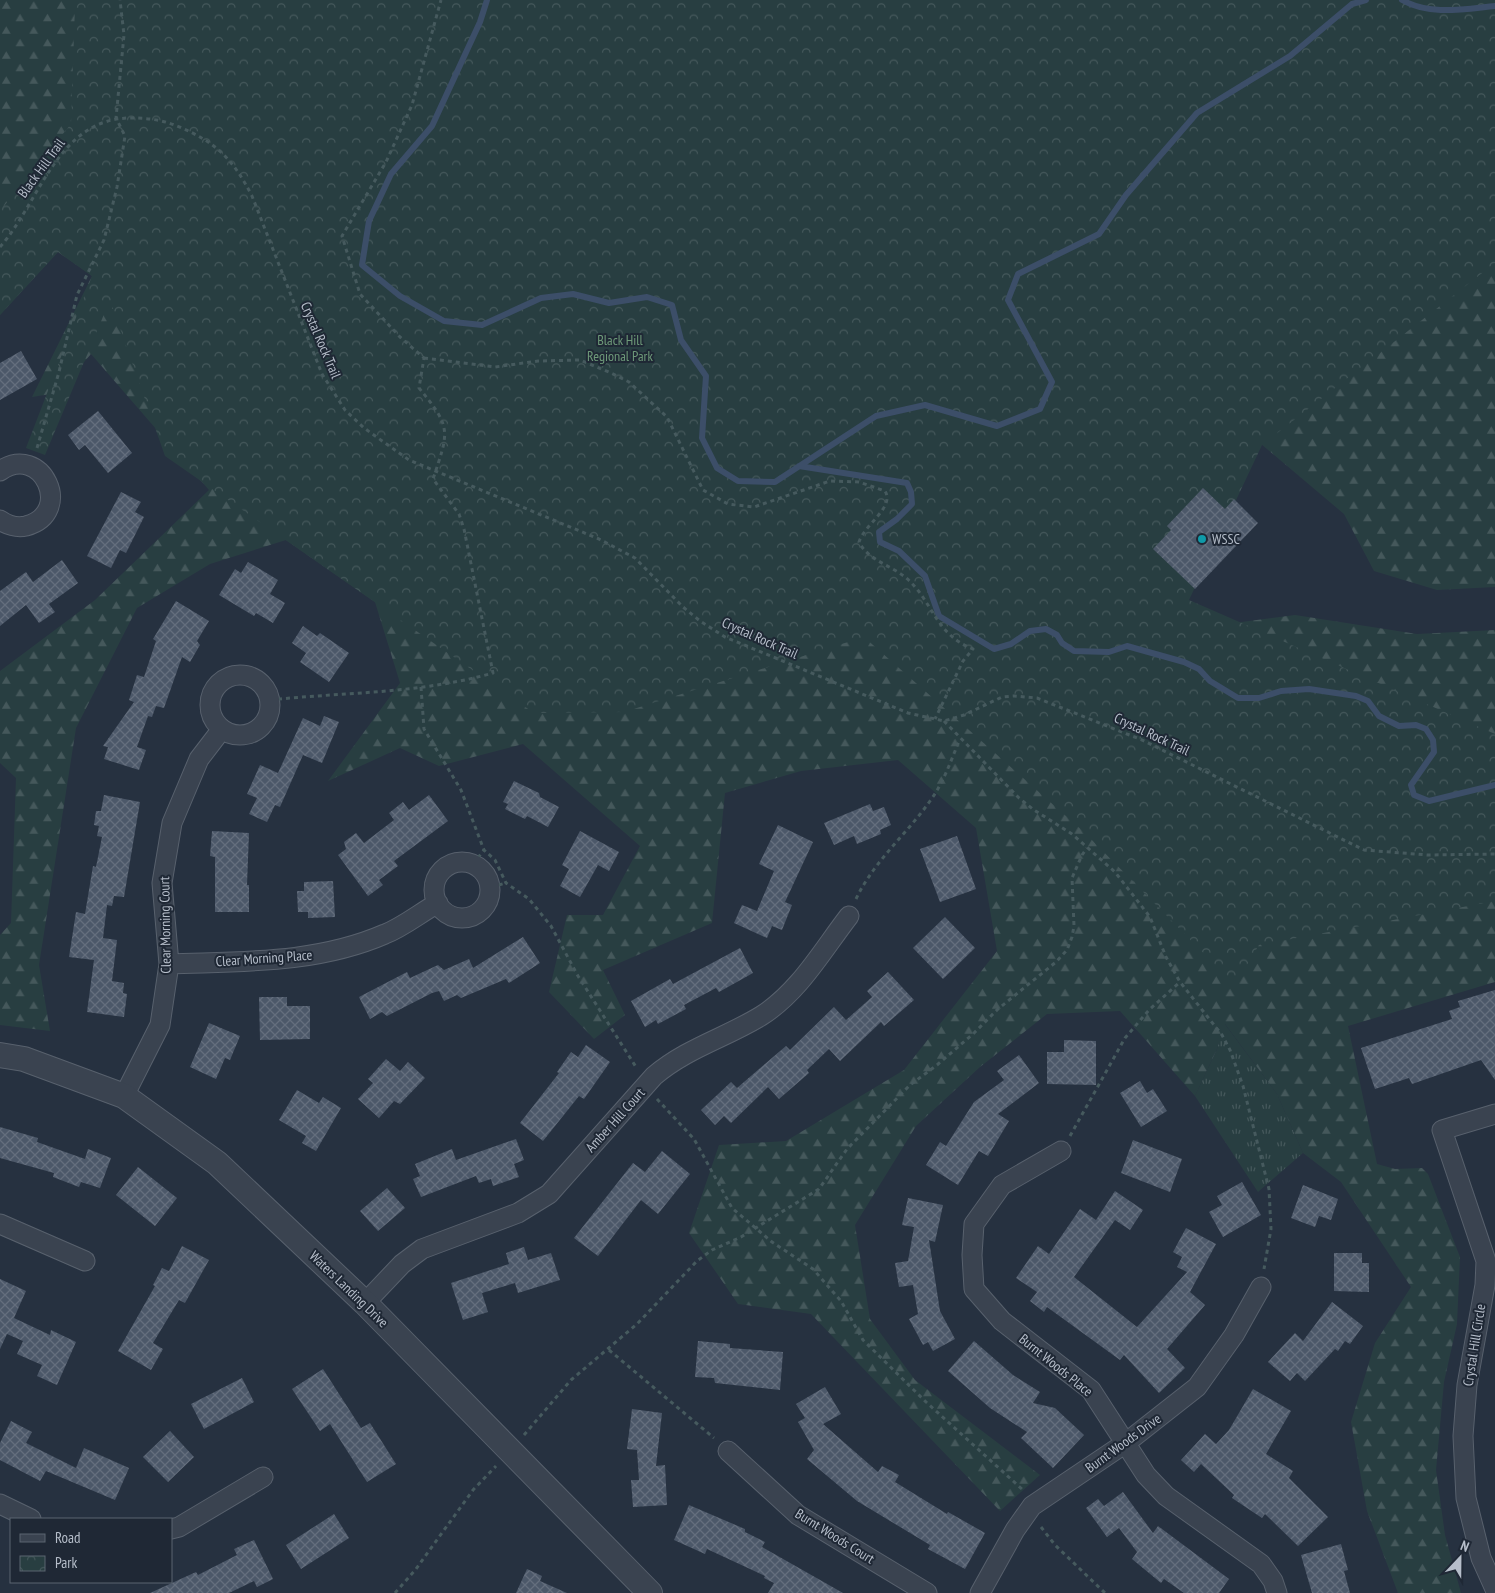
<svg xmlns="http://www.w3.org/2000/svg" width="1495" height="1593" font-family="'PT Sans Narrow',sans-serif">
  <defs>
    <pattern id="grass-tufts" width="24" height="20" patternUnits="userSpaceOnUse" patternTransform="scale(1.25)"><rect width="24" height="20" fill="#283e41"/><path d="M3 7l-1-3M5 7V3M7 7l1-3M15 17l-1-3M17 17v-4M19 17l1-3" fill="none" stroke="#45585b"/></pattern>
    <pattern id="forest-firs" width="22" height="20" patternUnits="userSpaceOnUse" patternTransform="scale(1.25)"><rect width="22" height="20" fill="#283e41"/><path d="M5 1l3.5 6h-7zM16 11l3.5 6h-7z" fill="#45585b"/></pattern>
    <pattern id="park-crowns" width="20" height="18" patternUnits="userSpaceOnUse" patternTransform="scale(1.25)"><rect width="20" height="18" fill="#283e41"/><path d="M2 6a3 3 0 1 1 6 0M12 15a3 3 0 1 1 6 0" fill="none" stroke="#45585b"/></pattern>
    <pattern id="building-cross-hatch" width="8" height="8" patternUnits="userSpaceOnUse" patternTransform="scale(1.25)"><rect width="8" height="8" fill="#4c5869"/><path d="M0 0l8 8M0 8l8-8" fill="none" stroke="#646e7d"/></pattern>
  </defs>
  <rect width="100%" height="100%" fill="#263140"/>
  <path fill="url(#grass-tufts)" d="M1224,1023l53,71 26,59 -45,39 -63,-96 22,-47z"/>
  <path fill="url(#forest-firs)" d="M0,0h1495v587l-58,3 -63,-19 -30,-57 -83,-70 -202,99 152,83 84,-11 122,19 78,-4v352l-147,44 29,138 18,5 27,-1 6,6 32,83 -3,67 -13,58 -8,88 9,65 16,58h-63l-31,-82 -16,-89 24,-79 36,-56 -70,-105 -38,-29 -26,-59 -52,-70 -8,25 -22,47 -75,-85 -73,3 -67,53 -64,59 -61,99 15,94 45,61 125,95 -40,36 -189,-197 -73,-10 -49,-71 30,-88 67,-4 118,-71 93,-119 -21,-123 -78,-68 -97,11 -76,22 -13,130 -109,47 22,45 -31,24 -45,-47 18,-77h36l37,-69 -117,-102 -84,22 -39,-18 -72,33 72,-98 -25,-81 -89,-62 -76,24 -73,44 -61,120 -37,237 11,66 -50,-6v-90l11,-12 5,-145 -16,-15v-92l95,-71 114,-110 -118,-136 -34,39 -25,4 60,-121 -34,-24 -58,63z"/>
  <path fill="url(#park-crowns)" d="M66,0h1429v263l-233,182 -73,155 306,134v167l-236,44 -24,40 -152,-154 -219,-194 -240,75 -90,1 -369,-257 -55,-156 -65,155 -19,-7 66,-172 -34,-24 -58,63v-104l71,-87 4,-119z"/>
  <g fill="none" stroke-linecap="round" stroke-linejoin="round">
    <path stroke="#3c4e68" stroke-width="6" d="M487,0l-7,22 -48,104 -41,48 -22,47 -7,44 38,31 44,25 38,4 59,-27 32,-4 36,9 38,-6 25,8 9,35 25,36 -4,62 15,30 21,13 37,1 101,-66 49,-11 72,21 43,-17 12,-27 -44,-82 10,-26 81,-40 27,-39 71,-82 93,-57 62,-52 14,-4
      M1402,0c28,16 62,9 93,6
      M799,466l108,17 4,9 1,12 -15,15 -18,13 1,10 19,9 26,25 14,40 55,33 17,-5 19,-13 16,-2 11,6 5,8 12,8 35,1 18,-6 57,16 15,7 11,12 28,17h21l22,-7 28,-2 47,7 12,5 11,15 20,10 17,-1 10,4 7,11 1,12 -23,33 3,10 15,6 66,-16"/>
  </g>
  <path fill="url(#building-cross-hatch)" d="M21,351l16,28 -37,21v-37z
    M98,411l34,42 -24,20 -23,-28 -6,5 -11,-15z
    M1203,488l22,21 9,-10 24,24 -63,66 -42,-40 18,-19 -4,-4z
    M121,492l20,10 -6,10 9,5 -18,36 -6,-3 -9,18 -24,-12z
    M62,560l16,23 -29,21 6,8 -16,11 -13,-18 -26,21v-35l26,-19 7,10z
    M248,562l30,18 -8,14 15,9 -12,20 -17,-10 -2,3 -35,-21 16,-26 6,4z
    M176,601l33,20 -12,20 3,4 -10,17 -8,-5 -18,51 -8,-2 -4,11 -4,-1 -11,31 9,3 -7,20 -35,-11 4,-12 -5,-1 31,-44 -5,-2 8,-25 7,2 12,-36 -3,-2z
    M303,626l14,10 3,-3 29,20 -20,29 -29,-20 6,-9 -14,-10z
    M324,716l15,6 -17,41 -19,-8 -23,52 -5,-2 -8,17 -18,-8 8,-16 -10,-4 13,-29 18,8 25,-55 17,8z
    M514,781l25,12 1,4 19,10 -11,20 -21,-11 -2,3 -20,-10 3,-5 -5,-2z
    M104,795l36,7 -16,95 -10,-1 -2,10 -5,-1 -4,33 14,2 -5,41 12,2 -1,10 4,1 -3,23 -37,-5 7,-52 -25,-3 7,-45 9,2 8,-48 3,1 6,-30 -5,-1 2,-10 -5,-1 2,-14h5z
    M429,795l19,26 -54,40 4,5 -19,14 4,5 -15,11 -30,-41 8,-6 -2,-7 12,-9 8,10 30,-23 -5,-7 14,-11 6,8z
    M870,804l3,7 11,-4 7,18 -11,5 1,4 -24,10 -3,-8 -20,9 -10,-22z
    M778,825l35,17 -28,60 7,3 -10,25 -10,-4 -5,12 -33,-15 8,-18 15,6 17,-40 -15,-7z
    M212,831l37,2 -2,52h2v27h-34v-55l-5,-1z
    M580,831l39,21 -10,19 -11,-6 -18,32 -20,-11 9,-17 -7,-4z
    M957,836l19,53 -36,13 -20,-53z
    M333,881l2,36 -27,1v-6h-10l-1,-21h7v-9z
    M945,917l30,31 -32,31 -30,-31z
    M523,937l17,26 -31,20 -3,-4 -45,19 -4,-3 -13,6 -5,-10 -7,2 -45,23 -5,-4 -12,7 -11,-22 48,-25 3,6 28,-13 6,5 25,-11 4,9z
    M740,948l13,25 -34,19 -3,-4 -32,17 2,4 -28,15 -2,-4 -11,7 -14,-26 39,-22 3,5z
    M888,972l26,28 -30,26 -3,-4 -41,39 -11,-12 -22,21 2,3 -30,26 -11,-12 -37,36 -7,-7 -9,9 -14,-15 30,-28 6,6 49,-42 4,4 44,-43 12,13 26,-23 -5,-6z
    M1495,990v90l-14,-20 -69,24 -3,-6 -34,11 -14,-41 91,-29 -3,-8 11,-4 -2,-6z
    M259,997h28v9h23v33l-50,1z
    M209,1023l31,13 -10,24 -5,-2 -9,21 -26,-12z
    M1064,1040l32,1v44l-49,-1v-32h17z
    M586,1045l24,17 -26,37 -5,-3 -36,45 -23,-18 39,-50 -2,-1 14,-20 7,5z
    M1019,1055l20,28 -41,31 11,7 -21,35 -9,-5 -21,34 -32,-20 14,-23 6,4 28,-44 30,-22 -7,-9z
    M386,1059l14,12 8,-9 17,16 -25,26 -6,-3 -15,17 -21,-19 15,-16 -5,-4z
    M1140,1081l7,12 6,-4 14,22 -26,16 -21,-34z
    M297,1090l22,13 4,-6 18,11 -25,43 -14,-8 4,-7 -27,-16z
    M0,1127l38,11 -1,4 48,17 3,-10 23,9 -11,30 -19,-6 -2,5 -26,-10 1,-4 -54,-15z
    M516,1139l8,21 -10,4 5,13 -26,9 -2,-7 -12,4 -3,-7 -55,21 -8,-18 7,-3 -5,-12 37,-15 4,11z
    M1133,1140l49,19 -12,33 -49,-19z
    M662,1151l28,23 -32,40 -17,-14 -43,56 -24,-18 59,-75 12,9z
    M138,1167l39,31 -22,28 -39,-31z
    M1242,1182l19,33 -38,22 -14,-25 13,-7 -5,-9z
    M1303,1185l35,14 -7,21 -12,-4 -4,11 -24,-9z
    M387,1188l18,20 -27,23 -18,-20z
    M1115,1191l28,19 -13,20 -15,-10 -41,57 63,50 50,-55 -10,-5 5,-10 -9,-5 13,-24 30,16 -26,48 15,13 -38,44 18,19 -26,25 -35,-38 -4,5 -73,-53 -3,5 -14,-11 7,-9 -21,-14 22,-32 11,8 31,-45 16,11z
    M908,1198l35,7 -8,37 -6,-2 11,71 15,28 -22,12 -5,-9 -5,3 -14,-26 9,-5 -5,-29 -14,2 -4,-24 13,-2 6,-34 -12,-2z
    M182,1246l27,14 -24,43 -6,-3 -26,43 10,6 -12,21 -33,-19 37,-65 -2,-1 9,-17 7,3z
    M524,1247l4,13 23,-7 9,27 -42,13 -3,-10 -33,10 6,19 -25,8 -12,-37 58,-19 -3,-11z
    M1334,1253h28v10h7v29l-35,-1z
    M0,1279l26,12 -12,27 36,17 1,-5 25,12 -19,43 -20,-9 5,-11 -25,-11 6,-13 -16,-7 -7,15z
    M1332,1302l31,24 -13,18 -5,-3 -7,10 -3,-2 -30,32 -8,-8 -7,8 -22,-19 27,-29 8,8z
    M698,1341l32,3v4l53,4 -3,38 -65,-7 -1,-5 -19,-1z
    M974,1341l39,34 27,17 -7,11 22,5 29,27 -31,33 -32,-30 6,-6 -37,-24 -42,-37z
    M323,1369l38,59 9,-5 26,41 -29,18 -37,-58 -10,7 -28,-42z
    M242,1378l12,24 -50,27 -13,-25z
    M825,1387l16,27 -18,10 55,48 4,-6 17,9 -4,7 52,32 1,-2 37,21 -20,36 -37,-20 2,-4 -73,-44 -50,-42 7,-9 -16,-28 7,-4 -9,-14z
    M1253,1389l38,22 -25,43 27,17 -4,7 39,39 -30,29 -33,-32 -3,4 -30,-20 2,-3 -33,-31 -7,8 -13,-12 24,-26 11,10 13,-14z
    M632,1409l30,4 -6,53 9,-1 2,40 -34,2 -2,-27h8l-2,-30 -10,-1z
    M11,1421l21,11 -6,11 50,25 8,-20 45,20 -14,32 -69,-29 -6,10 -40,-21v-17z
    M170,1431l24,26 -26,25 -25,-25z
    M1123,1492l30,41 5,-7 71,53 -10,14h-35l-20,-14 -3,4 -29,-24 5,-7 -18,-24 -12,9 -21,-29 12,-9 6,7z
    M689,1505l56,24v3l20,10 -3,5 81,46h-75l6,-10 -10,-5 1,-2 -58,-27 -2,5 -31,-14z
    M334,1514l15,24 -48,31 -15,-24z
    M254,1540l19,39 -16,8 -3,-6 -25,12h-79l46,-21 2,3 39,-20 -3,-6z
    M1341,1544l7,26 -4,1 6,22h-38l-11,-38z
    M527,1569l15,7 -2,5 27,12h-51z"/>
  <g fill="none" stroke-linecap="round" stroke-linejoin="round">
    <defs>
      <path id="minor" d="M0,471c42,-29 75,42 26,55 -9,2 -19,-1 -26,-6
        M210 705a30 30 0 1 1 60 0a30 30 0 1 1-60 0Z
        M434 890a28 28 0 1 1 56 0a28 28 0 1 1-56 0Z
        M169,964c73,-3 147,0 216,-30 18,-7 35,-21 53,-31
        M124,1096l36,-71 9,-61 -7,-81 10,-60 27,-64 23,-30
        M1495,1114l-53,16 44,131 -1,24 -18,100 -4,51 3,62 15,60 14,31
        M1061,1151l-59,34 -28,39 -2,31 2,34 28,32 89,69 55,85 20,21 95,68 12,17 4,12
        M0,1224l85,37
        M365,1303l37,-39 20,-15 96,-36 31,-19 105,-118c33,-28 71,-38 107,-60 38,-24 61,-65 88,-100
        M728,1451l70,64 129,78
        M0,1504l31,15
        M171,1529l8,-2 84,-50
        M980,1593l35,-63 17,-24 95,-64 70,-55 37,-52 27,-48"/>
      <path id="tertiary" d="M0,1055l24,4 100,37 93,67 148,140 285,290"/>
    </defs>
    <use href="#minor" stroke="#58616d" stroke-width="21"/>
    <use href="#tertiary" stroke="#58616d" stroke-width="26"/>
    <path stroke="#465a5e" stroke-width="3" stroke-dasharray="4 4" stroke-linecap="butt" d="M0,247c40,-45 58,-130 132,-129 15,0 31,2 45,8 39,16 56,33 75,70l70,178 23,36 19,18 45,32 190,79 36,19 48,49 17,14 25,16 183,76 36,8 20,-6 38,-18 12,-1 23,2 105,42 222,110 64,5 67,-1
      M424,358l71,9 43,-6 42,-1 31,13 18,9 38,35 36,73 25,14 26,3 76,-26 29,1 26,9c10,16 -20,33 -26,51 9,18 31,23 46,35 28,23 29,57 68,72l-10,12 -28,58
      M37,448l22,-76 18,-77 27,-55 13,-53 8,-51 -9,-18 8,-83 -4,-35
      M421,687l3,42 37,61 23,60 11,10 11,23 23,16 22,27 27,50 58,91
      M270,700c75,-8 149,-6 223,-27l-29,-144 -5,-15 -26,-35c16,-48 19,-51 -14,-91l5,-30 -24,-21 -40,-43 -18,-58 44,-74 26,-57 29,-105
      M944,721l75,77 15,12 38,24 43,38 35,45 16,40 14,25 42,53 8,15 13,36 26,103 2,40 -7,40
      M473,864l11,-14
      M491,887l15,-4
      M856,899c18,-38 50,-64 74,-98 14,-19 21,-41 30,-62
      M657,1099l37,40 38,69 40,34 41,27 28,32 22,39 63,62 97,88
      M1070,1136l55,-98 24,-28 31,-28
      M609,1350l105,88
      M524,1435l47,-55 66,-56 60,-63 15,-11 29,-13 78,-48 28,-40 63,-64 27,-20 36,-31 25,-25 58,-47 11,-12 5,-13 2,-11 -2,-48 10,-23 5,-7
      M1041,1527l14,18 50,48
      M395,1593l21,-24 57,-79 23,-24"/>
    <use href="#minor" stroke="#3a4350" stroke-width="19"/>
    <use href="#tertiary" stroke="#3a4350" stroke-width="24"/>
  </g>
  <circle fill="#0f9aa8" stroke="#1f2835" stroke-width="2" cx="1202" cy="539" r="5"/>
  <g text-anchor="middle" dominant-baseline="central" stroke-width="4" stroke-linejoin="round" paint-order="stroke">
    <g font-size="14" fill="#b6beca" stroke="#1f2835">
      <text transform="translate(41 168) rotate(-54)">Black Hill Trail</text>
      <text transform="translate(321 340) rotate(67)">Crystal Rock Trail</text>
      <text transform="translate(760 638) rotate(24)">Crystal Rock Trail</text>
      <text transform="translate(1152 734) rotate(25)">Crystal Rock Trail</text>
      <text transform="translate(165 925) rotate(-91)">Clear Morning Court</text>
      <text transform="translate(264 958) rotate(-4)">Clear Morning Place</text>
      <text transform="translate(615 1120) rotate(-48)">Amber Hill Court</text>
      <text transform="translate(349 1289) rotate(44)">Waters Landing Drive</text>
      <text transform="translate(1474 1345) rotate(-81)">Crystal Hill Circle</text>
      <text transform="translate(1056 1365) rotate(39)">Burnt Woods Place</text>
      <text transform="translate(1123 1443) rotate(-36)">Burnt Woods Drive</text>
      <text transform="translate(835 1536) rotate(32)">Burnt Woods Court</text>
    </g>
    <g font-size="14" fill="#6e9a79" stroke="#1f2835">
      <text x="620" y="340">Black Hill<tspan x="620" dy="16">Regional Park</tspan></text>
    </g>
    <g font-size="14" fill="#b6beca" stroke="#1f2835" text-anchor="start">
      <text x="1212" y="539">WSSC</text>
    </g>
  </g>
  <rect x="10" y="1518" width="162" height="65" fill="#1f2835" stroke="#5b6471"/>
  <rect x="20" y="1534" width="25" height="8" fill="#3a4350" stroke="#5b6471"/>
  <text x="55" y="1543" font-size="15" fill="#b6beca">Road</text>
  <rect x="20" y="1556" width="25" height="15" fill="url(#park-crowns)" stroke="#5b6471"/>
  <text x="55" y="1568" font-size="15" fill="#b6beca">Park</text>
  <g transform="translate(1460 1558) rotate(22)" stroke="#1f2835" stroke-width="4" paint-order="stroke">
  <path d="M0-4L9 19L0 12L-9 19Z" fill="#b6beca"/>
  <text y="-8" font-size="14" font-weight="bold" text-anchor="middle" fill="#b6beca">N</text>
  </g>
</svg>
